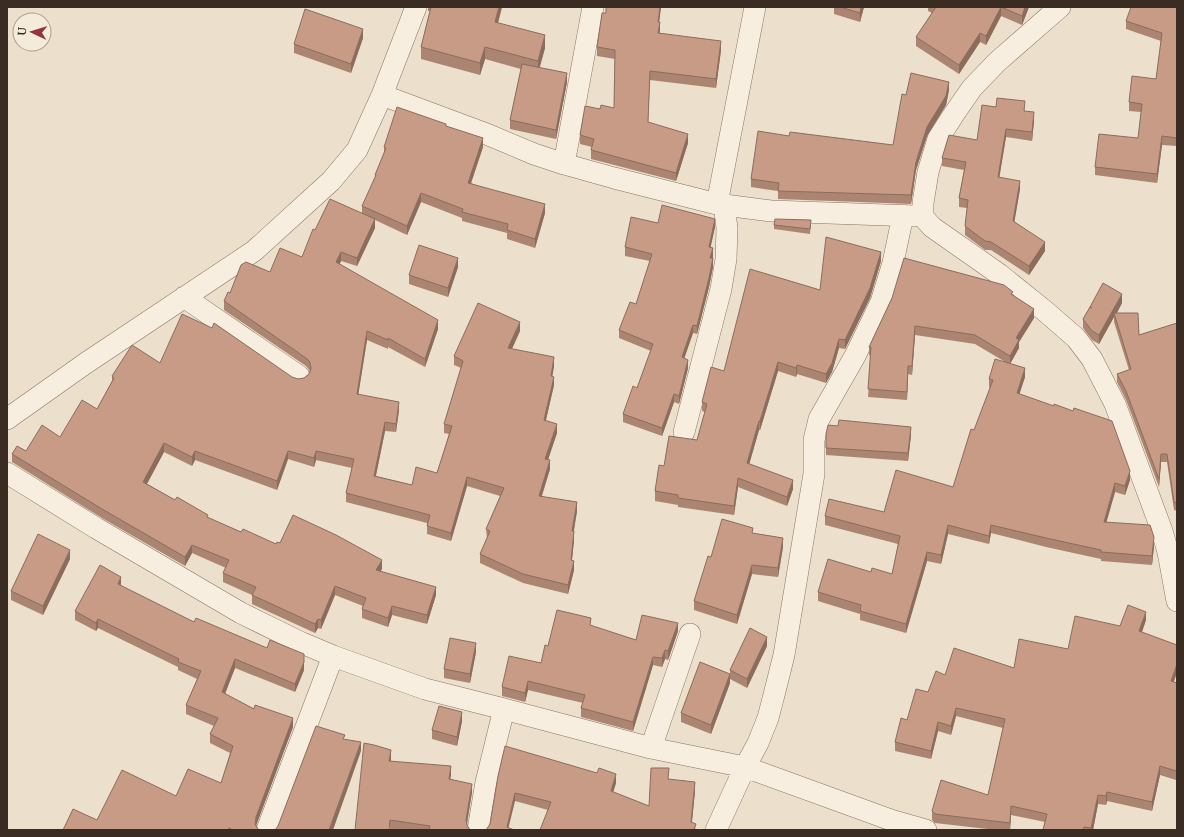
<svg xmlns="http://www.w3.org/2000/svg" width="1184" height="837" font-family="Merriweather,serif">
  <rect width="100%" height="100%" fill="#ece0cc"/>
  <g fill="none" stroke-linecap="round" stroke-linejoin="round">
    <defs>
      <path id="street" d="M1060,7l-63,55 -25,26 -18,26 -16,25 -10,33 -5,31v14l9,10 67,47 46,37 31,27 16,21 23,45 47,127 6,21 9,49
        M382,95l102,38 50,21 30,10 50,14 103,26 54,7 144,5
        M564,164l29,-157
        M717,204l38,-197
        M184,297l115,79
        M7,419l79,-56 168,-112 77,-70 26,-31 25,-55 34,-88
        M684,432l37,-143 5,-30 1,-31 -3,-23
        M7,473l89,55 145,85 61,30 31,13 92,33 79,20 147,39 94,19 146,53 35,10
        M651,748l39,-114
        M267,830l66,-174
        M478,830l8,-48 18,-73
        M716,830l29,-63 13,-24 10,-25 6,-23 10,-40 30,-181v-34l5,-21 36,-63 26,-54 12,-39 10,-48"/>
    </defs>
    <use href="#street" stroke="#887361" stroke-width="22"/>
    <use href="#street" stroke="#f7eedf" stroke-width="21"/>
  </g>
  <path fill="#ab8572" d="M428,7h74l-4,16 47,25 -6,20 28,14 -11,57 -46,-10v-9l11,-51 -36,-10 -5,16 -59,-16v-12l9,-36h-2z
    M661,7l-2,15v11l62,17 -5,38 -66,-8 -2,42 40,21 -12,38 -85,-22v-9l1,-3 -12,-3v-9l20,-26 14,-1 1,-49 -18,-3v-9z
    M830,7h34l-4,15 -26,-8v-6z
    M928,7h101l-7,18 -21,-9 -15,29 -6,-3 -21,32 -43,-28v-9l16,-24 -4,-2z
    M1177,7v139l-15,-1 -5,38 -62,-8v-8l43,-29 3,-26 -12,-1v-9l27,-23 5,-38 -35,-12v-8z
    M363,38l-12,35 -57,-20v-9z
    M949,90l-3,15 -19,31 -11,34 -5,34 -133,-5v-8l-27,-4v-8l38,-43 104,9 13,-50z
    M996,107l29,4 9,10 -2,20 -26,-4 -7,40 21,12 -6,33 31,29 -16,24 -38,-25h-6l-20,-15v-9l2,-18 -8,-1v-9l5,-28 -22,-4v-8l35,-18z
    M446,126l37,21 -12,36 74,30 -10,35 -28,-9v-6l-45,-12v-3l-41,-16 -14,33 -32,-15v8l-18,38 -16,-5 -1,3 98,65 -13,38 -37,-20v2l-21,-9 -9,55 41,15 -3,22 -11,-1 -9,45 36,9 25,-12 12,-39 -5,-1v-9l17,-56 -7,-3v-9l66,-25 -8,18 42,17 -2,10 2,9 -8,35 11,13 -9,27 2,9 -8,27 35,15 -3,20v9l-2,20 2,10 -6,24 -45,-11 -43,-20v-9l7,-16 -1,-9 14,-33 -33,-10 -16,55 -24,-7v-11l-81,-21v-9l6,-25 -36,-8 -2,7 -26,-8 -11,31 -82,-30 -3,6 -28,-14 -17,32 28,16 33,18 33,14 35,12 4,-1 102,26 -2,2 56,24 -9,29 -35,-9 -4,12 -26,-9v-9l1,-3 -28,-11 -14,34 -3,-1 -3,5 -63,-29v-9l-29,-13v-9l3,-5 -34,-15 -7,13 -83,-48 -90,-56v-8l14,-3 34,-14 37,-28 15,-28v-5l48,-13 138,16 6,-1 5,-4 1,-3 -4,-5 -82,-56v-9l6,-8 40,-21 32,-15 13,-27 47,-17v-7l13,-28v-3l9,-22v-6z
    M658,223l57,4 -5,20 3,9v11l-4,20 -12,47 -4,-1 -9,25 4,10 -9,36 -5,-2 -12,34 -39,-14v-8l14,-26 14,-37 -32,-13v-8l17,-26 14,-43 -25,-5v-9z
    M811,224l-1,10 -36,-5v-4z
    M881,261l-11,37 -25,51 -6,-1 -7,24 -6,11 -29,-9 -1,3 -18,-6 -18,59h-1l-10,34 44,25 -6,17 -49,-19 -4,28 -56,-8v-2l-23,-4v-10l9,-25 33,-26 8,-28 -3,-1v-9l22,-31 96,-81z
    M458,267l-10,30 -39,-13v-9z
    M1013,294l21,24 -15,24v6l-9,16 15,13 -6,17 111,86 -5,15 -10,-3 -9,30 48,24 -2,19 -51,-4v-2l-55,-12 -55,-14 -2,11 -41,-10 -7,30 -14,-3 -21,72 -46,-13v-6l-42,-13v-9l53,-20 21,2 6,-30 -73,-19v-9l59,-4 69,-25 37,-99 -1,-1v-8l18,-16 -32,-19 -60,-9 -3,40 -4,-1 -1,26 -39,-3 3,-41 -2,-1v-8l23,-49z
    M1122,303l-5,10 22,22 38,-12v188l-3,-1 -7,-48h-6l-2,25 -33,-87 -9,-18v-8l12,-4 -15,-48v-5l-15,27 -7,-4 -9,-12v-9l7,-12z
    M826,434l85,1 -3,26 -82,-6z
    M753,534l30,13 -5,30 -26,-3 -15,50 -43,-14v-9l17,-44z
    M70,559l-27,56 -32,-15v-9z
    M121,586l73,36 110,48 -9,22 -60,-24 -10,26 29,15 39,18 -37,98 2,4 1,1h-196l34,-10 124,-37 9,-30 -20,-10v-9l4,-8 -28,-12v-9l11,-26 -19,-9v-3l-80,-39 -2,3 -21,-11v-9z
    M1146,620l-4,12 32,50 3,1 -1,97 -16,-5 -8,36 -45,-10 -1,4 -8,-1 -5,26h-50l2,-8 -34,-7 -1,15h-14l-61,-7 -3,-3v-9l56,-16 15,-67 -47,-12 -5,19 -13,-4 -7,28 -36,-8v-9l12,-22 21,-28 17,-17 69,-7 54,-19 52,-23z
    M591,626l45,14 42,-9 -10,29 -3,-1 -3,8 -9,-2 -20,66 -52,-14v-9l2,-5 -55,-13 -3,12 -23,-6v-9l39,-24 7,-17z
    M767,646l-20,42 -17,-9v4l-19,51 -30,-12v-9l49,-39v-4z
    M476,652l-6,31 -26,-5v-9z
    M462,721l-5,25 -25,-7v-9z
    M374,745l17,14v2l60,14 -1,4 22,13 -5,33 3,5h-71l-9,-1z
    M498,776l118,7 -3,9 36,14 20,-27 26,12 -3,31 4,8 -148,-20 -33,-9 -28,28 3,-5z"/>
  <path fill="#8b6c5d" d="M499,7h3l-7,27v-12z
    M660,7h1l-3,24v-9z
    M861,7h3l-4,15v-9z
    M1001,7v9l-15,29v-9z
    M1025,7h4l-7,18v-9z
    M660,22v9l-2,11v-9z
    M363,29v9l-12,35v-9z
    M980,33v9l-21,32v-9z
    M545,35v13l-7,26v-13z
    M721,41v9l-5,38v-9z
    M485,47v12l-5,16v-12z
    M567,73v9l-11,57v-9z
    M949,82v8l-3,15 -19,31 -11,34 -5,34v-9l5,-33 11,-35z
    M1034,112v9l-2,20v-9z
    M1006,129v8l-8,49v-9z
    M688,134v9l-12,38v-8z
    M1162,136v9l-5,38v-9z
    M483,138v9l-15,45v-9z
    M1020,181v8l-7,41v-9z
    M421,193v9l-14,33v-9z
    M545,204v9l-10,35v-9z
    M375,219v9l-18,38v-8z
    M715,219v8l-6,28v-8z
    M1045,242v9l-16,24v-9z
    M713,248v19l-4,20 -12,47v-8l13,-68z
    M341,252v9l-5,10v-9z
    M881,252v9l-11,37 -25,51v-9z
    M458,258v9l-10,30v-9z
    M1122,294v9l-7,13 -1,-3v4l-15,27v-9z
    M1034,309v9l-15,24v6l-9,16v-8l6,-18z
    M438,320v9l-13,38v-8z
    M520,322v9l-12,26v-9z
    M693,325v8l-11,32v-8z
    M915,326v9l-3,40v-9z
    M367,331v9l-10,63v-9z
    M839,339v9l-7,24 -6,11v-9z
    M554,357v9l-3,19v-9z
    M688,360v8l-9,36v-8z
    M778,362v9l-18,59v-9z
    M797,365v9l-1,3v-9z
    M908,366v8l-1,26v-8z
    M1025,368v9l-8,25v-9z
    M554,377v8l-10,43v-8z
    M674,394v8l-12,34v-8z
    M399,402v8l-3,22v-8z
    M759,421v9l-12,42v-9z
    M385,422v9l-11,53v-8z
    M557,424v9l-12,35v-9z
    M911,427v8l-3,26v-8z
    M164,443v9l-21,39v-9z
    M195,451v9l-3,6v-9z
    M288,451v8l-11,31v-9z
    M316,451v9l-2,7v-9z
    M1161,454v8l-2,25v-8z
    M550,460v9l-11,35v-8z
    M1130,471v9l-5,15v-9z
    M467,477v9l-16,55v-8z
    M738,478v9l-4,28v-9z
    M793,480v9l-6,17v-9z
    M1115,483v9l-11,39v-9z
    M577,502v9l-5,29v-9z
    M948,525v9l-7,30v-9z
    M991,525v8l-2,11v-8z
    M574,531v9l-3,29v-9z
    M1154,537v9l-2,19v-9z
    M783,538v9l-5,30v-9z
    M192,545v8l-7,13v-9z
    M70,550v9l-27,56v-9z
    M927,552v9l-21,72v-9z
    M382,560v9l-6,10v-9z
    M574,561v9l-6,24v-9z
    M752,565v9l-15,50v-9z
    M121,577v9l-3,-2z
    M335,586v9l-14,34v-9z
    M436,587v8l-9,29v-9z
    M392,606v9l-4,12v-9z
    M1146,612v8l-7,20v-9z
    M98,619v9l-2,3v-8z
    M318,619v9l-3,5v-9z
    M678,623v8l-10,29v-9z
    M767,637v9l-20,42v-9z
    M476,643v9l-6,31v-9z
    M665,650v9l-3,8v-9z
    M653,657v8l-20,66v-9z
    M235,659v9l-13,33v-9z
    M304,662v8l-9,22v-8z
    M1177,664v9l-6,17v-9z
    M730,674v9l-19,51v-9z
    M528,681v9l-3,12v-9z
    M956,708v8l-5,19v-9z
    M462,712v9l-5,25v-9z
    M293,718v9l-37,99 -1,4 1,-13z
    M938,722v9l-7,28v-8z
    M361,742v9l-28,79h-4z
    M391,750v9l-2,11v-9z
    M451,766v9l-2,12v-8z
    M1160,766v9l-8,36v-9z
    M1177,767v9l-1,4v-9z
    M616,774v9l-5,16v-8z
    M695,782v9l-4,39v-8z
    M472,784v8l-6,36v-8z
    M1107,792v9l-1,4v-9z
    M515,793v8l-7,29 -1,-3z
    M1098,795v9l-5,26h-2z
    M1011,806v9l-1,15v-7z"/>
  <path fill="#c79b85" stroke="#8b6c5d" d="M431,7h68l-4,15 50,13 -7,26 -53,-14 -5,16 -59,-16z
    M606,7h54l-2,15h2l-2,11 63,8 -5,38 -66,-8 -2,51 40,12 -12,39 -85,-23 3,-11 -14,-4 5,-29 15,3 1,-4 13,3 1,-58 -18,-3 5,-34h4z
    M840,7h21l-1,6z
    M936,7h89l-3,9 -21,-9 -15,29 -6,-3 -21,32 -43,-28z
    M1131,7h46v131l-15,-2 -5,38 -62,-7 4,-33 39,4 4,-34 -13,-2 3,-26 24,3 6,-46 -36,-12z
    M305,9l58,20 -12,35 -57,-20z
    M522,64l45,9 -11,57 -46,-10z
    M911,73l38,9 -3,14 -19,31 -11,35 -5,33 -133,-4 1,-8 -28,-4 7,-48 31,5 1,-4 103,13 9,-51 4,1z
    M997,98l28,3 -1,10 10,1 -2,20 -26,-3 -8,48 22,4 -7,40 32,21 -16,24 -38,-24 -6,-1 -20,-15 3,-26 -9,-2 7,-36 -24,-4 7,-23 28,5 5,-35 14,2z
    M397,107l49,17v2l37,12 -15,45 77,21 -10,35 -28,-9 1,-6 -46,-12 1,-3 -42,-16 -14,33 -45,-20 14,-31h-1l11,-27 -2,-1z
    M330,199l45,20 -18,39 -16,-6 -5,10 102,58 -13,39 -37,-21v2l-21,-9 -10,63 42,8 -3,22 -11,-2 -11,54 38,9 4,-18 21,6 15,-47 -8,-2 19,-63 -9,-5 24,-53 42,19 -12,26 46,9 -3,19 3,1 -10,43 13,4 -12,35 5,1 -11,36 38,6 -5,29h2l-3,29 3,1 -6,24 -45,-11 -43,-20 10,-23 -4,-2 18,-41 -37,-11 -16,56 -24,-7 3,-11 -84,-22 8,-34 -38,-8 -2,7 -26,-7 -11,30 -82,-30 -3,6 -28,-14 -21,39 32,18 2,-3 31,18 -1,2 34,15 2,-3 33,15 1,-2 3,1 13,-28 43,20 46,25 -6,10 60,17 -9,28 -35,-9 -4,12 -26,-9 4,-11 -31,-12 -14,34 -3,-1 -3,5 -63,-29 4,-8 -33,-14 6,-13 -37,-15 -7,12 -83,-48 -90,-55 5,-8 9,5 16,-26 18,12 22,-37 15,9 17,-31 -2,-2 20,-31 28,18 22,-49 30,14 2,-5 78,54 6,2 6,-1 5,-4 2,-5 -1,-7 -4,-4 -82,-57 4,-9 2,1 11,-28 5,-3 24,10 10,-24 22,9 11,-28 2,1z
    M662,205l53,14 -6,28 4,1 -3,10h3l-4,20 -12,48 -4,-1 -11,32 6,3 -9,36 -5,-2 -12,34 -39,-14 10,-28 4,2 16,-44 -34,-14 11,-28 6,2 16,-50 -27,-7 6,-30 27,6z
    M775,219l36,1 -1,9 -36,-4z
    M826,237l55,15 -11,36 -25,52 -6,-1 -7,24 -6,11 -29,-9 -1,3 -18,-6 -18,59h-1l-12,42 46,17 -6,17 -49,-19 -4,28 -56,-8v-3l-23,-4 4,-26 5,1 5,-30 28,4 10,-36 -5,-2 9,-35 13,4 26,-102 70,21z
    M419,245l39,13 -10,30 -39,-13z
    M904,258l100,27 9,7 -2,2 23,15 -18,29 3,2 -9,16 -35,-21 -60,-9 -3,40h-4l-1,26 -39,-3 3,-42h-2l23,-49z
    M1103,283l19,11 -23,41 -7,-4 -9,-12 7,-12 2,1 -2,-1z
    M1114,313h24l1,22 38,-12v180l-3,-1 -7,-48h-6l-2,25 -33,-88 -9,-17 14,-5z
    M995,359l30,9 -8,25 37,13v-2l19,7 1,-3 38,13 18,50 -5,15 -10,-3 -11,39 46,3 4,12 -2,19 -51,-4v-2l-55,-12 -55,-13 -2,11 -41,-11 -7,30 -14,-3 -21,72 -46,-13 1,-6 -43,-13 10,-33 43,13 1,-4 20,6 8,-38 -75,-20 4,-17 55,13 12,-42 57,17 18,-58 3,1 19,-50 -4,-1z
    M839,420l72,7 -3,26 -82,-5v-14l2,-9 10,1z
    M722,519l31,9 -1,5 31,5 -5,30 -26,-3 -15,50 -43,-14 14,-45 3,1z
    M38,534l32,16 -27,56 -32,-15z
    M100,565l21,12 -3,7 76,38 2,-4 71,30 3,-8 34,14v8l-9,22 -60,-25 -13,33 32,17 1,-4 38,13 -37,99 -1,7 3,5 1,1h-26l-4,-2 -1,2h-165l10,-21 24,11 25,-50 54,26 12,-27 33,14 12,-37 -23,-12 8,-16 -32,-13 15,-34 -23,-9 1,-3 -81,-40 -2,4 -21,-12z
    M1128,605l18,7 -7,19 38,14v19l-6,17 6,2v84l-1,4 -16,-5 -8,36 -45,-10 -1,4 -8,-1 -7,33 -7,-1 -1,3h-40l4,-16 -36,-8 -1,17 -75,-9 -3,-3 9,-31 47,15 17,-76 -49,-11 -5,18 -13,-4 -7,29 -36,-9 6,-24 6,2 9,-31 12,3 8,-21 9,4 9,-27 60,20 5,-29 49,10 7,-33 45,10z
    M557,610l34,8 -1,7 46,15 6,-25 36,8 -10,28 -3,-1 -3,8 -9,-1 -20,65 -52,-14 4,-13 -57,-14 -3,12 -23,-6 7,-31 32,7 4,-18 3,1z
    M750,628l17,9 -20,42 -17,-9z
    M450,638l26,5 -6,31 -26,-5z
    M700,662l30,12 -19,51 -30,-12z
    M439,706l23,6 -5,25 -25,-7z
    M316,726l29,9 -2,4 18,3 -32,88h-54l3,-4z
    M364,743l10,2 17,5 -2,11 62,5 -2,13 23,5 -6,36 1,5 3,5h-41l1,-4 -40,-6 -1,10h-34z
    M505,746l92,27 2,-5 17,6 -5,17 38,15 2,-38h18l-1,11 27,3 -4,40 5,2 -2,6h-154l11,-28 -36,-9 -8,34 7,3h-28l4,-6 8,-48z"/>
  <rect width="1184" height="837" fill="none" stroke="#3a2c23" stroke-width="16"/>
  <g transform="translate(32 32) rotate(274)"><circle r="19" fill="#f4ebdb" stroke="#aa9f91"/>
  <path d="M0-3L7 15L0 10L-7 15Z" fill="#93353d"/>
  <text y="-6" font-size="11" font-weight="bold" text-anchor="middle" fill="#3a2c23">U</text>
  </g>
</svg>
